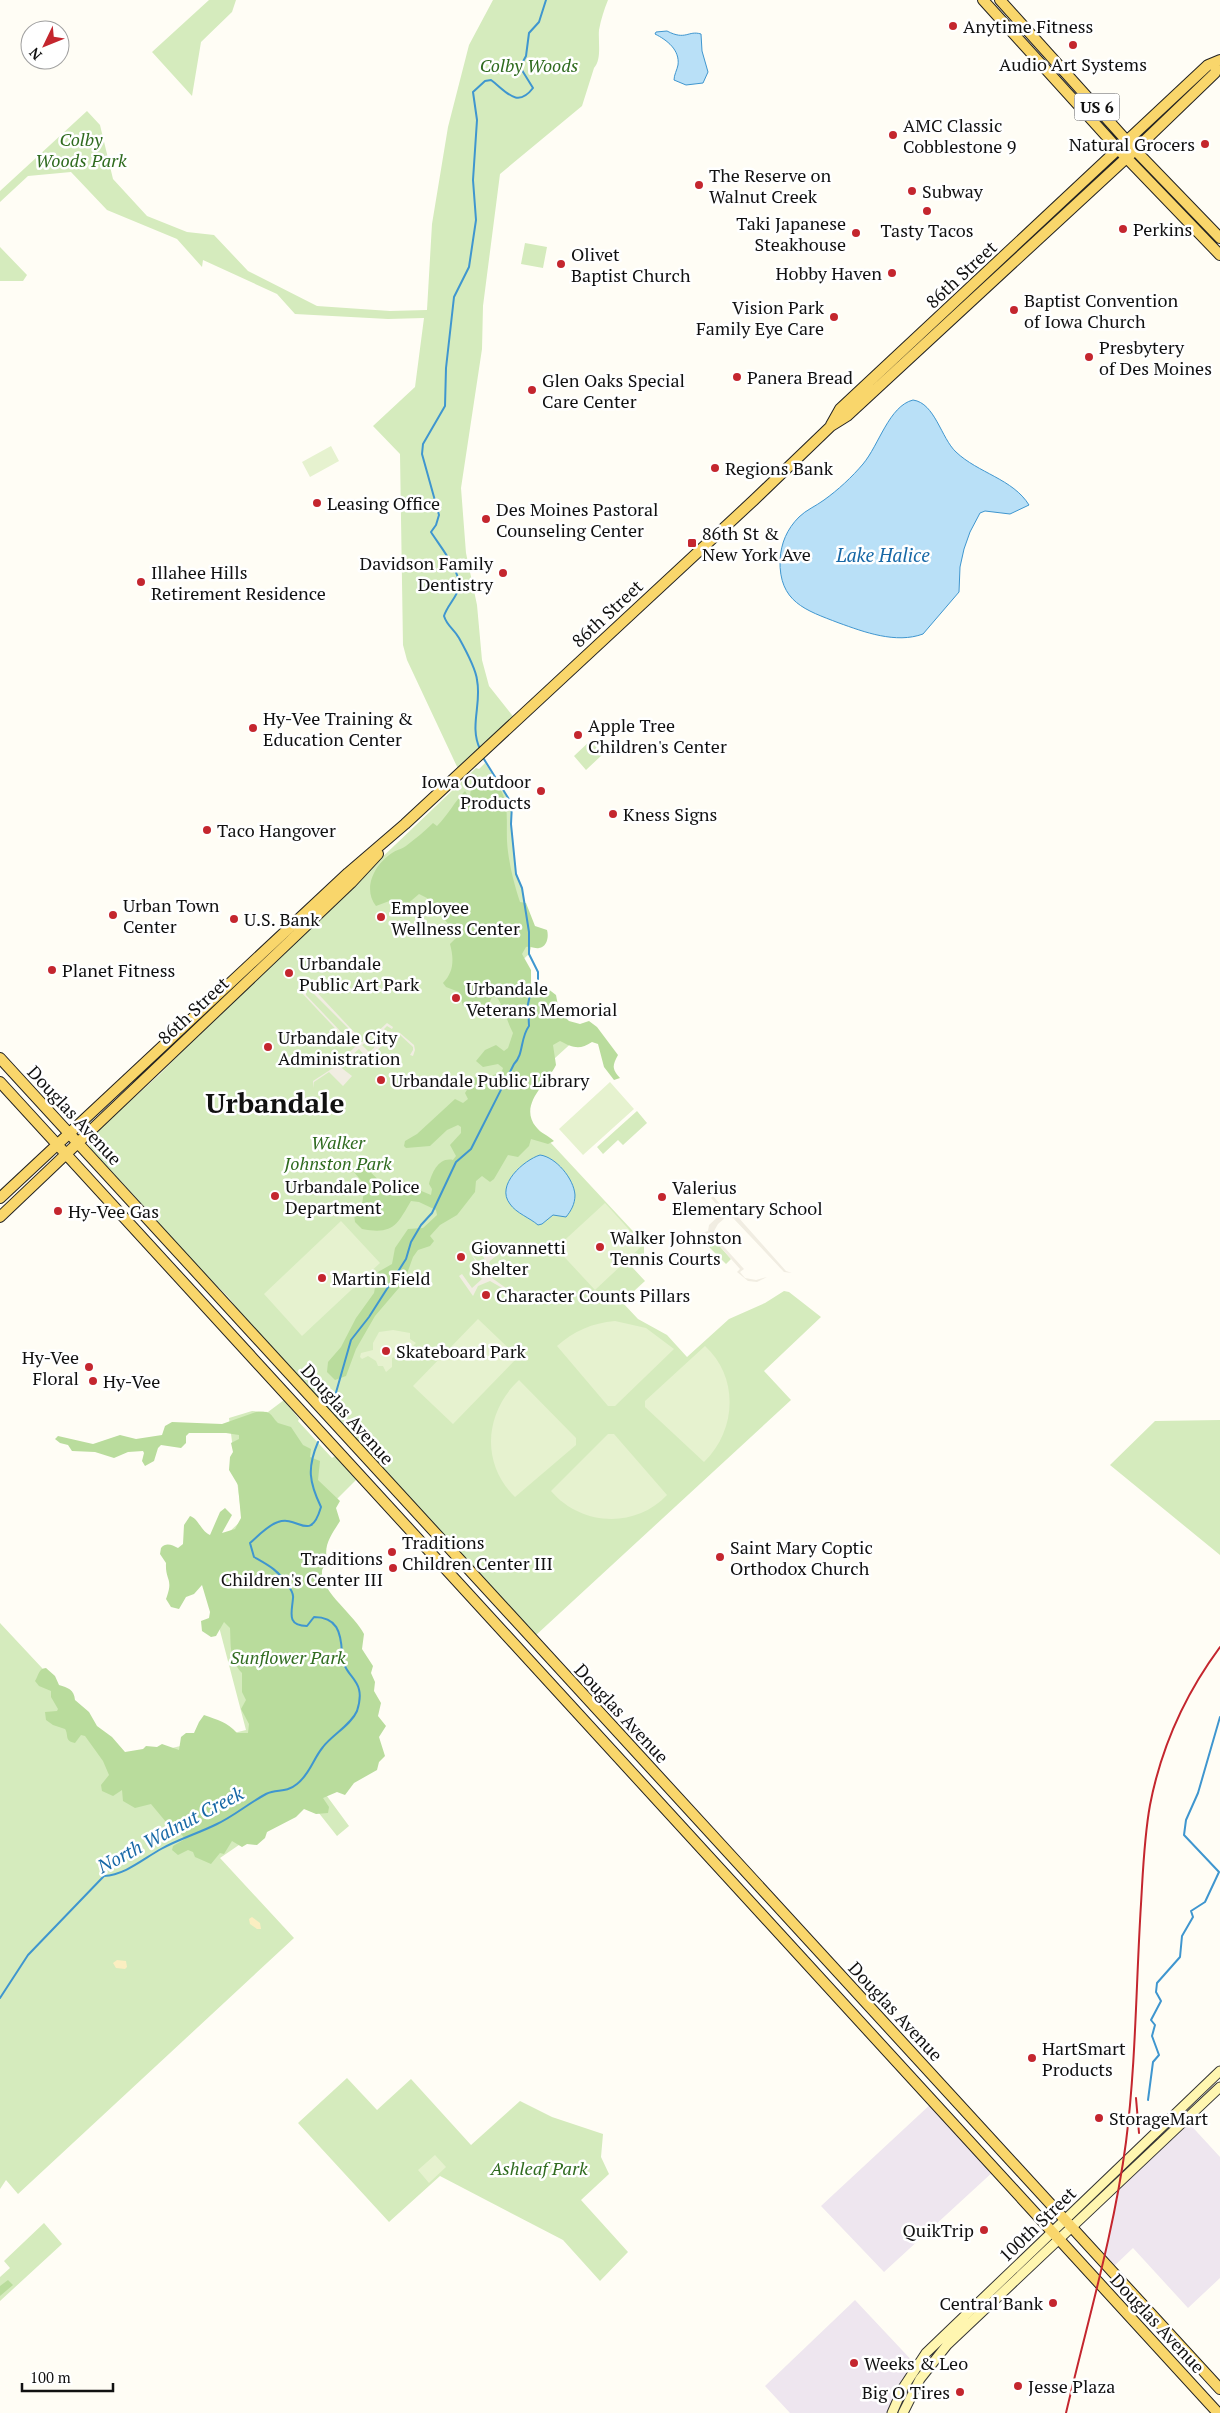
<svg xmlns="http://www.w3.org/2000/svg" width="1220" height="2413" font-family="'PT Serif',serif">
  <rect width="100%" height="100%" fill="#fffdf5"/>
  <path fill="#eee6ef" d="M933,2102l62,68 -111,102 -63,-66z
    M1186,2120l34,37v121l-32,30 -55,-60 -22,21 -8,-9 17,-77z
    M855,2300l62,66 -25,47h-102l-25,-27z"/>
  <path fill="#d5ebbd" d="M209,0h27l-4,12 -31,30 -9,54 -40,-44z
    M493,0h115c-4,10 -7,19 -9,30 -1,12 3,29 -5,38l-12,38 -82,68 -17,132 -1,43 -21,139 5,65 11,52 5,55 7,26 27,34 -56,53 -53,-113 -4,-15 -3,-191 -27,-28 42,-39 9,-69 -36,1 -93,-5 -18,-20 -74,-34 -1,7 -25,-28 -70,-29 -36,-38 -43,4 -28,26v-11l87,-80 13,14 13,54 34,37 40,16 27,3 34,36 69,35 73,5 37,-1 5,-86 16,-97 21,-82z
    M525,243l22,4 -4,21 -22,-4z
    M0,247l27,28 -4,6h-23z
    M590,741l13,13 -17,16 -12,-14z
    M485,763l27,41 -1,20 5,50 6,14 9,60 -2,6 -15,14 63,70 -67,61 134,144v14l-12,10 13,14 -23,21 16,17 29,16 20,22 42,-38 36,-16 19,-12 5,1 32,25 -57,54 27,29 -256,236 -285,-310 -21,-28 -67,-68 -19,-25 -52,-56 -2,-5 6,-11 65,-59 73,-75 243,-231 3,1z
    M637,1111l10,12 -24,22 -5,-5 -15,14 -6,-7z
    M715,1241l16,18 -5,5 -17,-17z
    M284,1400l15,19 -1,2 34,37 3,-2 22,23 -30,30 -18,43 12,236 28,38 -12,10 -30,-38 -87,60 74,80 -276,256 -12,-14 -6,9v-566l127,136 119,-29 -45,-172 41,-38 -13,-102 23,-7 16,1z
    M1220,1420v135l-110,-90 45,-44z
    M347,2078l30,32 34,-31 60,66 49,-44 32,16 51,17 -2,23 8,17 -28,26 47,52 -28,29 -37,-41 -123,-64 -51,46 -91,-99z
    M44,2223l18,21 -62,57v-24l10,-9 -6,-7z"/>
  <path fill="#b9dc9c" d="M486,776h5c20,22 15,38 16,65 1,19 7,43 13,61l6,1 9,23 12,4c2,7 0,17 -8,18 -3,1 -9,-2 -13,-1l-4,7 9,16v16l8,1 4,-2 13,10 3,16 10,10 11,3 9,-3 8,6 21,28c-6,11 -6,14 2,23l-6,2 -10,-13 -6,-23 -6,-2c-12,8 -19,6 -32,-1l-7,4 3,20c-9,19 -38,39 -20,62 4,6 12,8 18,14l-6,3 -17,-5 -2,7 -11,11 -10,-2 -14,24 -4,3 -8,-6 -6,5 -1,11 -18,23 -17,10 -10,11 4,5 -4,5 -12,4 -5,7 -9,25 -29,34 -19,33 -10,27 -11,4 -8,-8 1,-10 13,-15 15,-29 18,-25 4,-21 14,-8 3,-16 13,-19 15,-1 14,-13 -1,-5 -17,-8 -8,-1c-14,24 -18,34 -49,28l-7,-7 -1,-8 8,-10 3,-19 -12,-14 6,-7 5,2 24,23 12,-7 31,13 1,-6 -3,-5c3,-12 10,-27 24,-24l3,-4 -6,-11 11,-12v-6l-3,-2 -11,5 -17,16 -24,2 -2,-2 1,-5 12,-7 38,-35 8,4 5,-4 -3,-6 12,-19 11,4 14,-7 1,-3 -5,-4 -15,3 -7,-6 9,-11 11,-5 8,6 4,-3 5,-15c-7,-13 -8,-25 -17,-37l-4,1 -6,13 -10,2 -7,-8 -6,2 -4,-14 -13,-5 -3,-4c11,-11 11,-24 7,-39l8,-8 -31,-38 -8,-4 -14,12 -13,-6 -16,6c-14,-18 -1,-42 16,-53 4,-3 10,-4 14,-7 9,-7 19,-15 27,-23l4,3c11,-11 18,-25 28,-35l3,5h2l1,-9z
    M256,1412c17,-1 13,2 22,11l13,4 12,18 8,4 -1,8 10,4 -2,19 22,21 -4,7 4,13c-8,13 -18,25 -12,41 -2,3 -6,6 -6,9 -2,20 33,44 42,63l-2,15 11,17 -2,7 4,9 -1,9 7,12 -3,13 8,10 -7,11 6,19 -6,6 -2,8 -23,13 -9,12 -8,-3 -14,6 6,9 -1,6 -12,1 -12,-5 -8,8 -29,15 -2,6 -8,7 -10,-1 -5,3 -10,-6 -8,13 -4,-1 -9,11 -16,-7 -2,-5 -5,-2 -10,5 -6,-5 1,-4 12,-7 -10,-13 -9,-4 -15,-18 -16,4 -12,-7 -1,-11 -9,6 -11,-5 -1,-6 8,-10 -6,-14 -18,-25 -4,-1 -6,8c-11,-2 -6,-8 -10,-14l-12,-4 -7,-5 -1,-8 12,-1 1,-2 -7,-12v-6l-12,-5 -4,-5c4,-6 3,-12 11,-13l9,8 4,9c9,3 15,4 16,15l14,12 8,14 15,11 13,15 18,-3 3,-3 11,1 5,-3 17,6 2,-13 5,-4h8l5,-11 5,-7c14,5 23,7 33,18h11l1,-9 -8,-15 5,-9 -4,-8v-19c-13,-14 -11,-27 -12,-45l-6,-6 -8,14 -5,1 -9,-6 -1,-10 8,-3 1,-6 -8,-27 -8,9 -8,3 -7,12 -8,-2 -5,-8c8,-21 -1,-18 0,-36l-6,-9 1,-6c5,-6 11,-3 17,0l5,-4 1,-19 6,-9c9,3 10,14 20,19l10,-23 5,-4 7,7 -10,18 13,-4 6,-11 -3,-33 -9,-15 1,-13 3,-5 -2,-9 8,-4v-4l-13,-2h-37l-3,3v7l-5,5 -20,-3 -3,3 -4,13 -9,5 -3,-5 2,-8 -1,-2 -15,1 -14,6 -19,-6 -23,-1 -4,-6 -8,-2 -5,-4 3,-3 35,8 27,-9 16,4 26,-4 3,-9 7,-4 50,2z
    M8,2280l5,5 -13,11v-10z"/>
  <path fill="#fbeec1" d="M252,1917l8,6 1,6h-4l-7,-5 -1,-5z
    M117,1960l9,1 1,6 -2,2 -9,-1 -3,-5z"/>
  <path fill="#e6f2cf" d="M331,446l8,15 -29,16 -8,-15z
    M610,1082l24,27 -51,46 -24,-26z
    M605,1203l38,42 -48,45 -39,-42z
    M341,1221l39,42 -78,73 -38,-42z
    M478,1319l40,38 -65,67 -40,-38z
    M615,1321l31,7 28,21 -59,57h-7l-51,-60c17,-15 35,-23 58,-25z
    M393,1330l17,3v6l6,4 -5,5 -10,-1 -4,9 -5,2v9l-6,5 -3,-6h-5l-2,-5 -8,-5 -6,3 -2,-2 1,-4 12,-3v-7l6,-11z
    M705,1346c34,31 32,84 -1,116l-59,-55v-6z
    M519,1380l57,58v7l-61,52c-35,-34 -30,-85 4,-117z
    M608,1434h6l53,61c-32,34 -86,31 -116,-4z
    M435,2155l11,12 -17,16 -11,-13z"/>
  <path fill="#f1ede2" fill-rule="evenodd" d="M308,983l47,50 -2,3 7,7 13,-7 14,-13 6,4 -1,2 -5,-3 -3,3 2,2 14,2 14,12 1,5 -2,6 -3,-1 3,-5v-3l-14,-13h-11l-5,11 -11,10 -1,-2 -5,4 -7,-8 -20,17 13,10 -9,10 -14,-14 -15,10v6l-1,-7 20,-13 23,-22 -7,-7 -2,2 -47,-50zM309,989l40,40 -1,5h-5l-37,-39v-4zM382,1030l3,4 -2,8 -8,-1 -1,7 -5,4 -7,-7z
    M713,1196l16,18 9,3 48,54 6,2 -8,-1 -51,-54 -7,-1 -8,7 -4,7 1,6 29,32 -4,3 5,6 11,2 11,-3 -10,5 -9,-1 -11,-9 3,-3 -25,-28 -6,6 -2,-8 -7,-2 3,-3 -1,-1 6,-2 1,-6 14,-13 -12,-14z
    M480,1250l16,6 -6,5 -3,10 5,7 14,10 6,-1 2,3 -3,3 -21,-12 -12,5 -5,10 -14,-20 3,-2 10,14 10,-9 -5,-7 4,-3 -12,-18 9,11 4,2 3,-4z"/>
  <path fill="#b9e0f7" stroke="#3f96cf" d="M667,31c19,10 21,-1 34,3l1,17 6,21 -5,11 -17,2 -12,-5c0,-5 3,-10 4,-15 2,-15 -11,-25 -23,-31l1,-2z
    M913,400c22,3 28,38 43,52 22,21 57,27 73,53l-19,9 -25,-3 -5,2 -10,19 -6,17 -4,18 -1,25 -36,42c-27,10 -59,-2 -84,-11 -34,-13 -60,-21 -59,-63 1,-17 7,-31 19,-43 7,-7 17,-11 25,-17 14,-10 28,-23 39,-36 16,-19 26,-58 50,-64z
    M540,1155c16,2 34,24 35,40 0,9 -4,16 -9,22l-13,-2 -11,9 -4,1c-8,-7 -22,-12 -28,-21 -15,-19 14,-44 30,-49z"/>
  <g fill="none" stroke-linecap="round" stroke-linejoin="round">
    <path stroke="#3f96cf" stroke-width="2" d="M480,749c-11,-23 2,-45 -3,-69 -1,-10 -13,-33 -18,-42 -5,-9 -12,-12 -15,-22 3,-10 12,-18 15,-28 3,-15 -20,-43 -28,-56l5,-7 3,-10 -17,-61 1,-10 22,-38 1,-38 8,-71 15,-30 7,-47 -3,-40 4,-60 -4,-28 12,-11 6,-1c15,11 26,29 42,8l-13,-21 6,-11 3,-23 10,-11 7,-22
      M329,1406l6,-10 16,-56 18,-23 37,-58 5,-17 10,-17 11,-12 24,-51 15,-13 43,-85c10,-10 6,-26 15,-38l-1,-22 2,-9 8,-10v-13l-9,-18v-22l-7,-44 -6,-14 -5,-50 1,-20 -30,-48
      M0,1998l28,-43 76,-79c21,-1 39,-17 57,-27 18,-10 38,-16 56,-25 17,-8 32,-21 49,-30 11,-6 19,0 31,-10 13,-10 16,-25 26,-37 9,-12 28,-22 34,-36 11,-34 -14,-31 -15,-58 -1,-21 -5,-36 -28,-36l-7,9c-21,0 -15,-14 -14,-28 1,-5 -3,-10 -6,-14 -9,-14 -19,-19 -33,-27l-4,-14c8,-7 18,-18 28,-21 21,-7 32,22 43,-15 -12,-25 -14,-39 -3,-65
      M1148,2100l5,-38 6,-7 -7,-19 3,-11 -4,-5 10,-19 -5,-9 1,-9 23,-26 2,-21 11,-19 -2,-6 14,-9 14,-30 -35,-37 2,-15 12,-27 22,-76"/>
    <defs>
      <path id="secondary" d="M892,2413l11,-25 23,-35 294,-282
        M903,2413l17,-34 27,-34 273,-258"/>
      <path id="primary" d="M983,0l135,149 102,106
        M1000,0l135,150 85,88
        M831,425l9,-16 368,-344 12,-5
        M0,1058l1220,1331
        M0,1082l1218,1331
        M0,1198l348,-325 57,-49 349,-324 77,-74 16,-10 288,-266 80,-77 3,-11
        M0,1217l351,-334 27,-29"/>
    </defs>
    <use href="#secondary" stroke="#333" stroke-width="11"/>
    <use href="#primary" stroke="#222" stroke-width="12"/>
    <use href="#secondary" stroke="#fff6b0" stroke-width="9"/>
    <use href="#primary" stroke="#f9d66b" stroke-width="10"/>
    <path stroke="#c4262e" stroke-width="2" d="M1136,2098l3,35
      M1066,2413c21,-90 48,-180 60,-271 10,-79 10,-159 15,-238 2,-33 3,-66 9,-99 11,-57 36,-112 70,-158"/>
  </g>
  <g fill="#c4262e" stroke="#fff" stroke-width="2">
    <circle cx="953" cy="26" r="5"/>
    <circle cx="1073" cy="45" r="5"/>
    <circle cx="893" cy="135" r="5"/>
    <circle cx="1205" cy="144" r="5"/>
    <circle cx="699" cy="185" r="5"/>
    <circle cx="912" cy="191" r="5"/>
    <circle cx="927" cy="211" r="5"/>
    <circle cx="1123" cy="229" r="5"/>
    <circle cx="856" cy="233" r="5"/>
    <circle cx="561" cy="264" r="5"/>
    <circle cx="892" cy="273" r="5"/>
    <circle cx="1014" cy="310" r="5"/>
    <circle cx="834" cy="317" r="5"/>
    <circle cx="1089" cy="357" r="5"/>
    <circle cx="737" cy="377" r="5"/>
    <circle cx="532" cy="390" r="5"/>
    <circle cx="715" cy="468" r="5"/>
    <circle cx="317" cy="503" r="5"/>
    <circle cx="486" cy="519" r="5"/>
    <rect x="687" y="538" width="10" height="10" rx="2.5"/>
    <circle cx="503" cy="573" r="5"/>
    <circle cx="141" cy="582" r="5"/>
    <circle cx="253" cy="728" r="5"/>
    <circle cx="578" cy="735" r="5"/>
    <circle cx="541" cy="791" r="5"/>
    <circle cx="613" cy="814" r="5"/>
    <circle cx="207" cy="830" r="5"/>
    <circle cx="113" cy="915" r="5"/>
    <circle cx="381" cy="917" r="5"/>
    <circle cx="234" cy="919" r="5"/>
    <circle cx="52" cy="970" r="5"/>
    <circle cx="289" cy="973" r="5"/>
    <circle cx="456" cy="998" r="5"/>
    <circle cx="268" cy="1047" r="5"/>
    <circle cx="381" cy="1080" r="5"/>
    <circle cx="275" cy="1196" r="5"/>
    <circle cx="662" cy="1197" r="5"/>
    <circle cx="58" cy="1211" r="5"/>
    <circle cx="600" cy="1247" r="5"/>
    <circle cx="461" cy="1257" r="5"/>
    <circle cx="322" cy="1278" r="5"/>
    <circle cx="486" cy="1295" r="5"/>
    <circle cx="386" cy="1351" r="5"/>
    <circle cx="89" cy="1367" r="5"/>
    <circle cx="93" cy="1381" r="5"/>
    <circle cx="392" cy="1552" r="5"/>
    <circle cx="720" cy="1557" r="5"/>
    <circle cx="393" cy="1568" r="5"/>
    <circle cx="1032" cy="2058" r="5"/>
    <circle cx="1099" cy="2118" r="5"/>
    <circle cx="984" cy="2230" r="5"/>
    <circle cx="1053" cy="2303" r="5"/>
    <circle cx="854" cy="2363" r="5"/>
    <circle cx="1018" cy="2386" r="5"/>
    <circle cx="960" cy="2392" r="5"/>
  </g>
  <g text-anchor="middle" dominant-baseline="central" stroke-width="5" stroke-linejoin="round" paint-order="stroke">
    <rect fill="#fff" stroke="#585858" stroke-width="1" x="1074.5" y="93.5" width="45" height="27" rx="4"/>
    <g font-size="16" font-weight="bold" fill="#111">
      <text x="1097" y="107">US 6</text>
    </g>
    <g font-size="18" fill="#111" stroke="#fff" text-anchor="start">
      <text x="963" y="26">Anytime Fitness</text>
      <text x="1073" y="64" text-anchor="middle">Audio Art Systems</text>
      <text x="903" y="125">AMC Classic<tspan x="903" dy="21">Cobblestone 9</tspan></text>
      <text x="1195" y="144" text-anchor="end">Natural Grocers</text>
      <text x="709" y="175">The Reserve on<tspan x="709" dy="21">Walnut Creek</tspan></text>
      <text x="922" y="191">Subway</text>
      <text x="846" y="223" text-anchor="end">Taki Japanese<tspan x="846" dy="21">Steakhouse</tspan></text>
      <text x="1133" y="229">Perkins</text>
      <text x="927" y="230" text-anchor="middle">Tasty Tacos</text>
      <text x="571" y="254">Olivet<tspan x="571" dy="21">Baptist Church</tspan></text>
      <text x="882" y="273" text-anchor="end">Hobby Haven</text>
      <text x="1024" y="300">Baptist Convention<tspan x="1024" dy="21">of Iowa Church</tspan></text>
      <text x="824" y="307" text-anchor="end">Vision Park<tspan x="824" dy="21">Family Eye Care</tspan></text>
      <text x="1099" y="347">Presbytery<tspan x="1099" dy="21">of Des Moines</tspan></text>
      <text x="747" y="377">Panera Bread</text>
      <text x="542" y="380">Glen Oaks Special<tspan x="542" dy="21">Care Center</tspan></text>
      <text x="725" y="468">Regions Bank</text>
      <text x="327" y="503">Leasing Office</text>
      <text x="496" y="509">Des Moines Pastoral<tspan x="496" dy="21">Counseling Center</tspan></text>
      <text x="702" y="533">86th St &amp;<tspan x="702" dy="21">New York Ave</tspan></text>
      <text x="493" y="563" text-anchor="end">Davidson Family<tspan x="493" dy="21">Dentistry</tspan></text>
      <text x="151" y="572">Illahee Hills<tspan x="151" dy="21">Retirement Residence</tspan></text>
      <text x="263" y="718">Hy-Vee Training &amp;<tspan x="263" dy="21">Education Center</tspan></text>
      <text x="588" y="725">Apple Tree<tspan x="588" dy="21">Children's Center</tspan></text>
      <text x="531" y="781" text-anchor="end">Iowa Outdoor<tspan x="531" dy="21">Products</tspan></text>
      <text x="623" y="814">Kness Signs</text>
      <text x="217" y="830">Taco Hangover</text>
      <text x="123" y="905">Urban Town<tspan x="123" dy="21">Center</tspan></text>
      <text x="391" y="907">Employee<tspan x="391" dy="21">Wellness Center</tspan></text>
      <text x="244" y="919">U.S. Bank</text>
      <text x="299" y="963">Urbandale<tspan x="299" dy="21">Public Art Park</tspan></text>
      <text x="62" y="970">Planet Fitness</text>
      <text x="466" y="988">Urbandale<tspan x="466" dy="21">Veterans Memorial</tspan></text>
      <text x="278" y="1037">Urbandale City<tspan x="278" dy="21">Administration</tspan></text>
      <text x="391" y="1080">Urbandale Public Library</text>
      <text x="285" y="1186">Urbandale Police<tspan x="285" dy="21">Department</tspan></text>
      <text x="672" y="1187">Valerius<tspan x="672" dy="21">Elementary School</tspan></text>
      <text x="68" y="1211">Hy-Vee Gas</text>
      <text x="610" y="1237">Walker Johnston<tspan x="610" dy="21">Tennis Courts</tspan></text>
      <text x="471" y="1247">Giovannetti<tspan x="471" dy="21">Shelter</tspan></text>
      <text x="332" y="1278">Martin Field</text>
      <text x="496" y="1295">Character Counts Pillars</text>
      <text x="396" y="1351">Skateboard Park</text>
      <text x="79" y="1357" text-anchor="end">Hy-Vee<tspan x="79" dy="21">Floral</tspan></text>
      <text x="103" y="1381">Hy-Vee</text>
      <text x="402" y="1542">Traditions<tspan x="402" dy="21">Children Center III</tspan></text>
      <text x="730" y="1547">Saint Mary Coptic<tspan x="730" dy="21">Orthodox Church</tspan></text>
      <text x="383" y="1558" text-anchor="end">Traditions<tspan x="383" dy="21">Children's Center III</tspan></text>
      <text x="1042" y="2048">HartSmart<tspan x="1042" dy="21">Products</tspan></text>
      <text x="1109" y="2118">StorageMart</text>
      <text x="974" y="2230" text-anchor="end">QuikTrip</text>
      <text x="1043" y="2303" text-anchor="end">Central Bank</text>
      <text x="864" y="2363">Weeks &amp; Leo</text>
      <text x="1028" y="2386">Jesse Plaza</text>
      <text x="950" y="2392" text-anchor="end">Big O Tires</text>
    </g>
    <g font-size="18" font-style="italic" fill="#2f6b1f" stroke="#fff">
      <text x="529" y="65">Colby Woods</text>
      <text x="81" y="139">Colby<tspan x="81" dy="21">Woods Park</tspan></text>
      <text x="338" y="1142">Walker<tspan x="338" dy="21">Johnston Park</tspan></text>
      <text x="288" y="1657">Sunflower Park</text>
      <text x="539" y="2168">Ashleaf Park</text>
    </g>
    <g font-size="18" fill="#111" stroke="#fff">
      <text transform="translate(961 274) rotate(-43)">86th Street</text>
      <text transform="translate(607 613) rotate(-43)">86th Street</text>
      <text transform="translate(193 1010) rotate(-43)">86th Street</text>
      <text transform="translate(75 1115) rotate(47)">Douglas Avenue</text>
      <text transform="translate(348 1414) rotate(48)">Douglas Avenue</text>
      <text transform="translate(622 1713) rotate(47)">Douglas Avenue</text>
      <text transform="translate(896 2011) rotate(47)">Douglas Avenue</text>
      <text transform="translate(1037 2224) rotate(-44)">100th Street</text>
      <text transform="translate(1158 2323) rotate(47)">Douglas Avenue</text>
    </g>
    <g font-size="19" font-style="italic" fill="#1768a6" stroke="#fff">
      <text x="883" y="554">Lake Halice</text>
      <text transform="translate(170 1829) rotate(-28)">North Walnut Creek</text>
    </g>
    <g font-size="28" font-weight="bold" fill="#111" stroke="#fff">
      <text x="275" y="1102">Urbandale</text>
    </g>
  </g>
  <g transform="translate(45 45) rotate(227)"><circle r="24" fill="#ffffff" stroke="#a0a0a0"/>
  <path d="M0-4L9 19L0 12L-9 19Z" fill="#c4262e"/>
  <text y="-8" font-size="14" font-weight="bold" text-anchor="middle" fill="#111111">N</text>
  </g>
  <path d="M22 2383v8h91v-8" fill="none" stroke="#111111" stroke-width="2.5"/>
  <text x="30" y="2383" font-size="15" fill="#111111" stroke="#ffffff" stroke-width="4" paint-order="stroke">100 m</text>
</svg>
